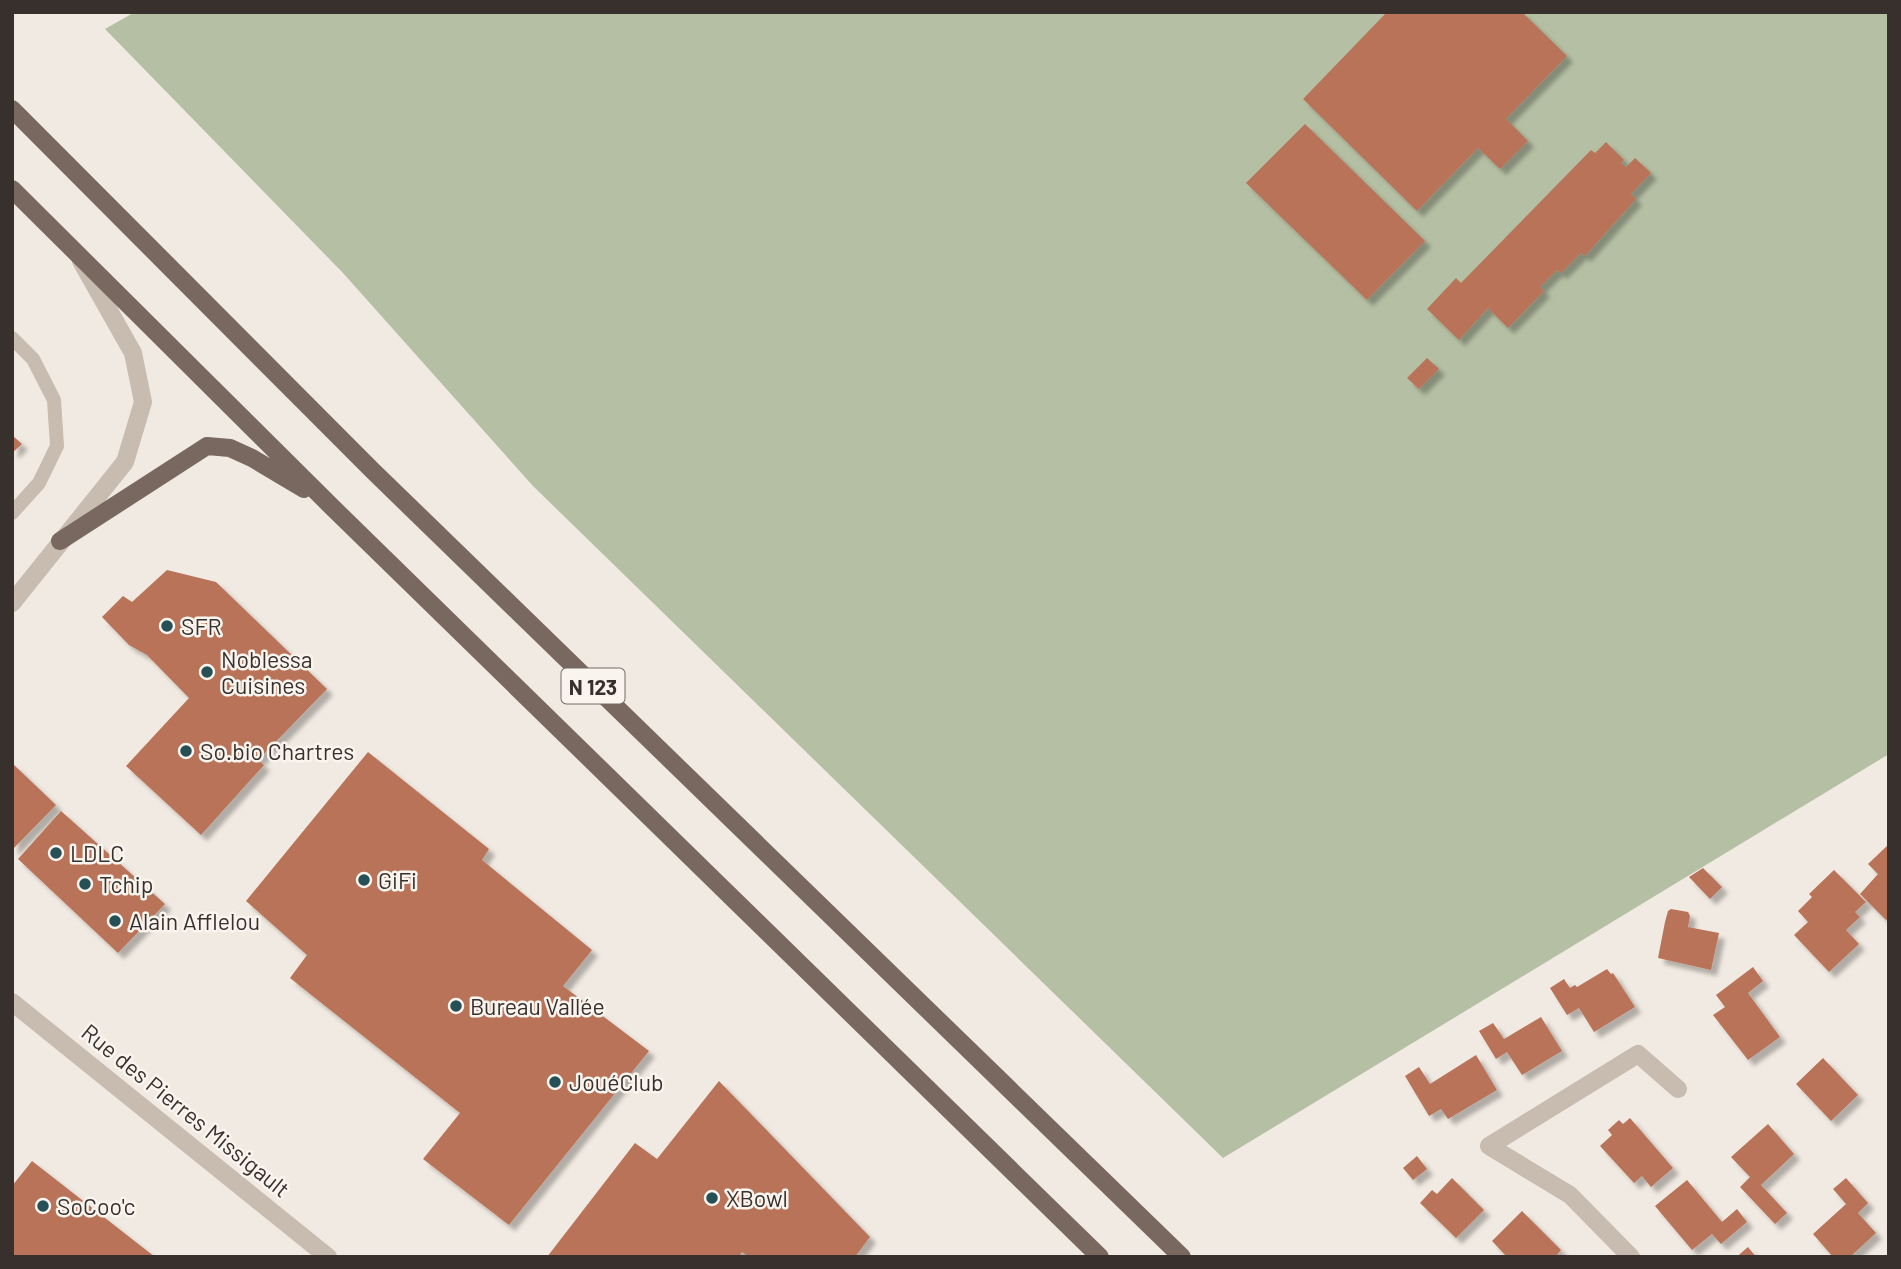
<svg xmlns="http://www.w3.org/2000/svg" width="1901" height="1269" font-family="Barlow,sans-serif">
  <defs>
    <filter id="shadow"><feDropShadow dx="6" dy="6" stdDeviation="2" flood-color="#0004"/></filter>
  </defs>
  <rect width="100%" height="100%" fill="#f1eae2"/>
  <path fill="#b5bfa3" d="M135,12h1754v742l-666,404 -690,-672 -190,-213 -238,-244z"/>
  <path fill="#b87359" filter="url(#shadow)" d="M1387,12h135l45,44 -61,63 22,22 -28,28 -22,-21 -61,63 -114,-112z
    M1305,124l120,117 -58,59 -121,-117z
    M1606,142l18,18 -3,3 5,4 9,-9 16,15 -20,21 5,5 -51,57 -4,-3 -20,20 -4,-3 -17,17 4,4 -36,37 -20,-20 -29,32 -32,-31 29,-31 5,5 130,-133 4,3z
    M1427,358l12,11 -20,20 -12,-11z
    M12,435l10,9 -10,9z
    M167,570l49,12 111,107 -69,71 6,5 -63,70 -75,-69 63,-68 -42,-43 -18,-10 -27,-28 21,-21 9,6z
    M368,752l121,97 -7,11 110,90 -29,36 86,65 -140,174 -86,-66 37,-46 -170,-135 17,-23 -61,-54z
    M12,763l44,42 -44,45z
    M61,811l104,93 -47,49 -100,-94z
    M1889,844v74l-3,2 -26,-26 18,-20 -10,-10z
    M1703,868l19,19 -12,12 -21,-22z
    M1834,870l32,32 -11,10 5,5 -14,13 13,14 -30,28 -35,-37 14,-13 -10,-11 14,-14 -3,-3z
    M1671,909l17,3 2,4 -2,11 31,6 -8,37 -53,-12 7,-36 3,-11z
    M1753,967l10,14 -15,12 32,44 -32,23 -35,-45 12,-8 -9,-12z
    M1607,969l4,5 2,-1 22,34 -41,25 -15,-24 -12,7 -17,-27 14,-9 6,9 5,-3 2,2z
    M1541,1017l21,34 -40,24 -15,-23 -11,7 -17,-28 14,-8 11,16z
    M1476,1055l21,35 -49,29 -7,-10 -12,7 -24,-40 14,-9 11,17z
    M1823,1058l35,37 -27,26 -35,-37z
    M719,1081l151,156 -15,20h-106l-7,-5 -3,5h-192l88,-114 22,16z
    M1630,1118l43,50 -22,19 -9,-11 -8,7 -34,-37 12,-11 -4,-5 11,-10 4,4z
    M1768,1124l26,30 -33,31 26,28 -12,11 -35,-37 10,-10 -19,-20z
    M1417,1156l10,13 -14,11 -10,-12z
    M32,1161l123,96h-143v-71z
    M1452,1178l32,32 -28,28 -36,-35 12,-13 5,4z
    M1846,1178l22,25 -10,10 18,20 -26,24h-17l-20,-23 33,-30 -13,-15z
    M1687,1180l35,42 15,-13 10,13 -26,22 -9,-10 -20,16 -37,-44z
    M1522,1211l39,39 -6,7h-48l-15,-16z
    M1748,1247l8,10h-19l4,-4z"/>
  <g fill="none" stroke-linecap="round" stroke-linejoin="round">
    <path stroke="#c8bbaf" stroke-width="14" d="M12,338l21,21 21,41 3,46 -18,37 -27,30"/>
    <path stroke="#c8bbaf" stroke-width="18" d="M12,603l113,-141 18,-60 -10,-49 -52,-92
      M12,1002l316,255
      M1631,1257l-61,-62 -81,-49 149,-92 40,35"/>
    <path stroke="#78685f" stroke-width="18" d="M12,109l361,362 809,786
      M12,189l317,315 771,753
      M60,541l147,-95 23,2 22,10 52,31"/>
  </g>
  <g fill="#265055" stroke="#f9f4ee" stroke-width="2.5">
    <circle cx="167" cy="626" r="7"/>
    <circle cx="207" cy="672" r="7"/>
    <circle cx="186" cy="751" r="7"/>
    <circle cx="56" cy="853" r="7"/>
    <circle cx="364" cy="880" r="7"/>
    <circle cx="85" cy="884" r="7"/>
    <circle cx="115" cy="921" r="7"/>
    <circle cx="456" cy="1006" r="7"/>
    <circle cx="555" cy="1082" r="7"/>
    <circle cx="712" cy="1198" r="7"/>
    <circle cx="43" cy="1206" r="7"/>
  </g>
  <g text-anchor="middle" dominant-baseline="central" stroke-width="5" stroke-linejoin="round" paint-order="stroke">
    <rect fill="#f9f4ee" stroke="#726b66" stroke-width="2" x="561.5" y="668.5" width="63" height="35" rx="5"/>
    <g font-size="21" font-weight="bold" fill="#38302c">
      <text x="593" y="686">N 123</text>
    </g>
    <g font-size="23" fill="#38302c" stroke="#f9f4ee" text-anchor="start">
      <text x="181" y="626">SFR</text>
      <text x="221" y="659">Noblessa<tspan x="221" dy="26">Cuisines</tspan></text>
      <text x="200" y="751">So.bio Chartres</text>
      <text x="70" y="853">LDLC</text>
      <text x="378" y="880">GiFi</text>
      <text x="99" y="884">Tchip</text>
      <text x="129" y="921">Alain Afflelou</text>
      <text x="470" y="1006">Bureau Vallée</text>
      <text x="569" y="1082">JouéClub</text>
      <text x="726" y="1198">XBowl</text>
      <text x="57" y="1206">SoCoo'c</text>
    </g>
    <g font-size="23" fill="#38302c" stroke="#f9f4ee">
      <text transform="translate(186 1110) rotate(39)">Rue des Pierres Missigault</text>
    </g>
  </g>
  <rect width="1901" height="1269" fill="none" stroke="#38302c" stroke-width="28"/>
</svg>
